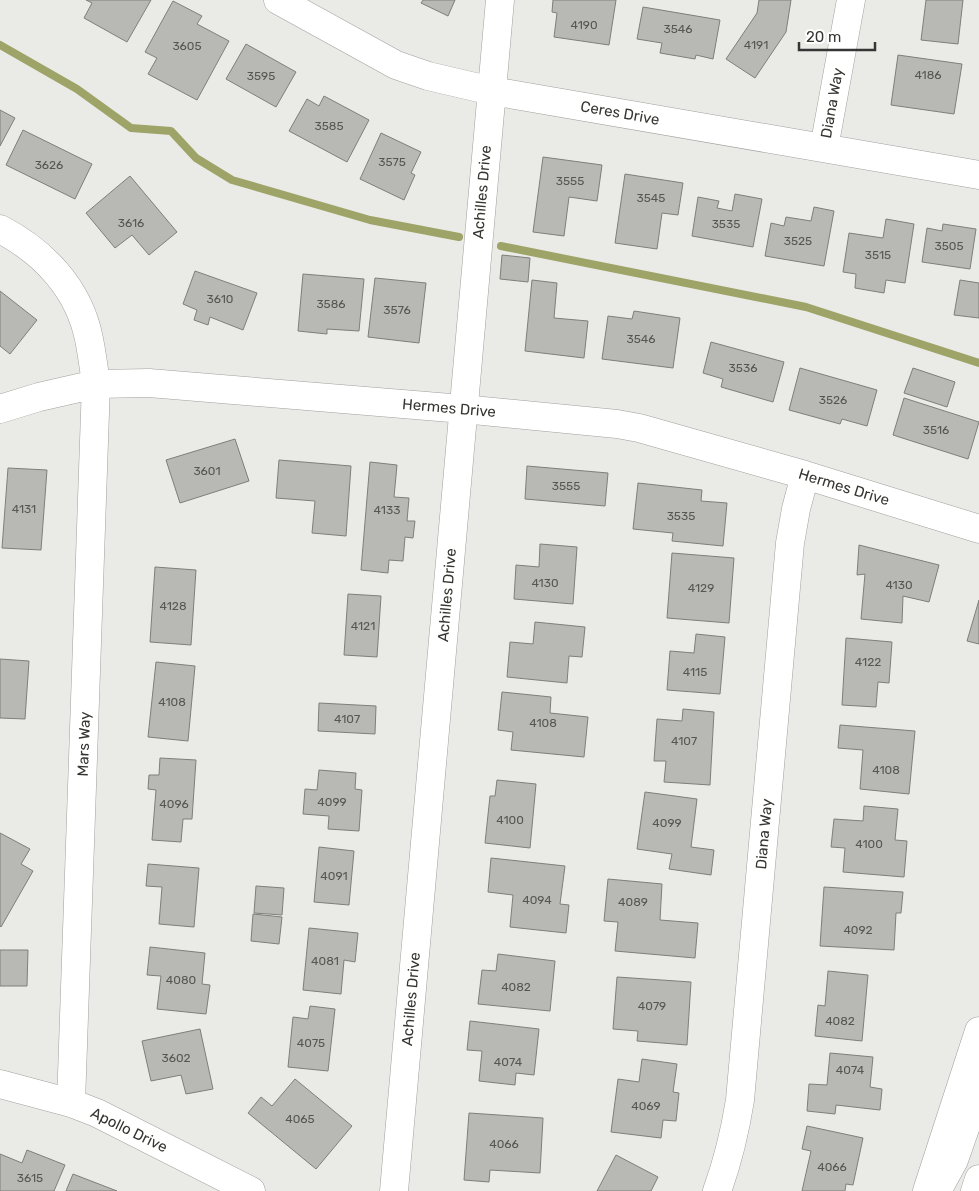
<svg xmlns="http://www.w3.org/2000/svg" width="979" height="1191" font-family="Rubik,sans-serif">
  <rect width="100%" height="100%" fill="#eaebe7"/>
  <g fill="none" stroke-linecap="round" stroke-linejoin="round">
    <path stroke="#9ea367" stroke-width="8" d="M0,45l77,44 54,39 40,3 25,27 36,22 138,40 89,17
      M501,246l305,61 173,56"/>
  </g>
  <path fill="#b8b8b5" stroke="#7e7f7b" d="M86,0h65l-24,42 -43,-24 8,-15z
    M423,0h32l-7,16 -27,-13z
    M553,0h63l-7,45 -55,-8 3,-24 -5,-1z
    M759,0h32l-5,32 -31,46 -29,-19 31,-46z
    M926,0h37l-5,44 -37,-4z
    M173,1l29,15 -5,8 32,17 -32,59 -49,-26 9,-16 -12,-6z
    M643,7l77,13 -7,39 -17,-4 -1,4 -35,-6 2,-10 -25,-4z
    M246,44l50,28 -20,35 -50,-28z
    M898,55l64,9 -8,50 -63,-9z
    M324,96l45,24 -22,42 -58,-31 18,-32 12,7z
    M0,110l15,8 -15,28z
    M23,130l69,34 -17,35 -69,-34z
    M381,133l40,19 -10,21 4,2 -11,25 -44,-21z
    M543,157l59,8 -5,36 -28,-4 -5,39 -31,-4z
    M625,174l58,9 -5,32 -16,-2 -5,36 -42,-6z
    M130,176l47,56 -28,23 -17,-20 -17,13 -29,-35z
    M735,194l27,5 -9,48 -61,-11 6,-39 21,4 -2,7 15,3z
    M814,207l20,4 -10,55 -59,-10 6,-33 13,3 2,-9 25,4z
    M886,219l28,5 -9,59 -19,-3 -2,13 -29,-5 1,-14 -13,-2 6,-39 34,5z
    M943,224l33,5 -6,40 -48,-7 5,-34 15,3z
    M502,255l28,3 -2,24 -28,-3z
    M195,271l62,22 -14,37 -33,-13 -2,8 -14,-5 3,-10 -14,-6z
    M303,274l61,5 -5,52 -32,-2v5l-29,-3z
    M375,278l51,5 -7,60 -51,-6z
    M532,280l25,3 -3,35 34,3 -4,37 -59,-7z
    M960,280l19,3v35l-25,-3z
    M0,291l37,29 -27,34 -10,-8z
    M634,311l46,7 -7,50 -71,-9 6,-43 24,3z
    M711,342l73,20 -11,40 -52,-15 2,-8 -20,-6z
    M800,368l77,22 -10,36 -25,-7 -2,5 -51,-14z
    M913,368l42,14 -8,25 -43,-14z
    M904,398l75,24 -11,37 -75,-24z
    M235,439l14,42 -69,22 -14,-43z
    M279,460l72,6 -5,70 -34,-3 3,-32 -39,-3z
    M370,462l27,3 -3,32 15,1 -2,23h8l-2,17 -8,-1 -2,24 -14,-1 -1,13 -27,-3z
    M527,466l81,7 -3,33 -80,-7z
    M8,468l39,2 -6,80 -39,-2z
    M638,483l64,7 -1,11 26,2 -4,43 -51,-5 1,-8 -40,-4z
    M540,544l37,3 -4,57 -59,-5 2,-34 23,2z
    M859,545l80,20 -10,37 -26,-6 -1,27 -41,-4 4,-45 -8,1z
    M672,553l62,5 -5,65 -62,-5z
    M155,567l41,3 -5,75 -41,-3z
    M348,594l33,2 -4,61 -33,-2z
    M979,600v44l-12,-3z
    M535,622l50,5 -3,30 -13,-1 -2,27 -60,-6 3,-35 23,2z
    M696,634l29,3 -5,57 -53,-4 3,-39 24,2z
    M846,638l46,4 -3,41 -11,-1 -2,25 -34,-2z
    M0,659l29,2 -4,58 -25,-1z
    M156,662l39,4 -7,75 -40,-4z
    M502,692l49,5 -1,16 38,4 -4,40 -73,-7 2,-18 -15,-2z
    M319,703l57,3 -1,28 -57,-3z
    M683,709l31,3 -4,73 -46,-3 2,-21h-12l3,-42 25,2z
    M840,725l75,6 -6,63 -49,-5 3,-39 -25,-2z
    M160,758l36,2 -4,59h-9l-2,23 -29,-2 4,-50 -8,-1 1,-14h10z
    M319,770l37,3 -1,16 7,1 -3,41 -31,-2 1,-13 -26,-2 2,-25 12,1z
    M497,780l39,4 -6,64 -45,-5 5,-47h5z
    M645,792l52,7 -6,48 23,3 -3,25 -42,-6 3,-15 -35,-5z
    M864,806l34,3 -3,31 12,1 -3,36 -61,-5 2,-24 -14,-1 3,-28 29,2z
    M0,833l30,16 -9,15 12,7 -32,56 -1,-1z
    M319,847l35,4 -5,54 -35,-3z
    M491,858l74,8 -5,38 9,1 -3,28 -56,-6 3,-32 -25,-3z
    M148,864l51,4 -5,59 -35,-3 3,-37 -16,-1z
    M608,879l54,5 -2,36 38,3 -3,35 -80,-7 3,-29 -14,-1z
    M256,886l28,2 -2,27 -28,-2z
    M824,887l79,5 -2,21h-5l-2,37 -74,-4z
    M253,914l29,3 -3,27 -28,-3z
    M309,928l49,5 -3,29 -11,-2 -3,34 -38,-4z
    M150,947l55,6 -3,31 8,1 -4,29 -49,-5 4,-33 -14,-1z
    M0,950h28l-1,36h-27z
    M498,954l57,7 -5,50 -72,-7 4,-34 14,1z
    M828,971l40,4 -6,66 -47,-5 3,-31 7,1z
    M617,977l74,5 -4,63 -50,-4 1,-10 -25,-2z
    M310,1006l25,3 -7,62 -40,-4 5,-50 15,2z
    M470,1021l69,8 -5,46 -18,-2 -1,12 -36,-4 3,-30 -15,-1z
    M200,1029l13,60 -27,5 -5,-19 -30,6 -9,-40z
    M830,1053l43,4 -3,30 12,2 -2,21 -44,-5 -1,9 -28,-3 2,-27 18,1z
    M642,1059l35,5 -4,28 6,1 -3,28 -13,-1 -2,18 -50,-6 7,-53 21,3z
    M295,1079l57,47 -36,43 -68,-56 13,-16 11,9z
    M469,1113l74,5 -3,55 -50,-3 -1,12 -25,-2z
    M807,1126l56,12 -10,47 -7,-1 -1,7h-43l9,-40 -9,-2z
    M27,1150l38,15 -11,26h-54v-37l22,9z
    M616,1155l42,22 -7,14h-54z
    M73,1174l44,17h-51z"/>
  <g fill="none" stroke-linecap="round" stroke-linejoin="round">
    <defs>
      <path id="minor" d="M278,0l118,65 32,11 64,15 487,84
        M824,148l27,-148
        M0,229c44,23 79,60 89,110 3,15 5,30 7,45l53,-1 314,26 154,15 22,4 166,47 174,54
        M0,409l39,-12 57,-13 -25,719
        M0,1084l71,19 26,10 154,78
        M394,1191l106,-1191
        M717,1191c11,-30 18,-60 23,-91l50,-557 6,-34 9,-34"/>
      <path id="secondary" d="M927,1191l52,-160
        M975,1191l4,-12"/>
      <path id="motorway" d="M937,1191l17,-31 25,-72"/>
    </defs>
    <use href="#minor" stroke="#a0a09d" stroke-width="29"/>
    <use href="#secondary" stroke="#a0a09d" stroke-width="29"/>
    <use href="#motorway" stroke="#a0a09d" stroke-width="29"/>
    <use href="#minor" stroke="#fff" stroke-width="28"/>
    <use href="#secondary" stroke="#fff" stroke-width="28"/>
    <use href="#motorway" stroke="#fff" stroke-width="28"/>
  </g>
  <g text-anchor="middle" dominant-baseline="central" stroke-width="4" stroke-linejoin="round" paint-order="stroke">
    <g font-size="12" fill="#565654">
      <text x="584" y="25">4190</text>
      <text x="678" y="29">3546</text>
      <text x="756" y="45">4191</text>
      <text x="187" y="46">3605</text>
      <text x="928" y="75">4186</text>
      <text x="261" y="76">3595</text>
      <text x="329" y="126">3585</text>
      <text x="392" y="162">3575</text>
      <text x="49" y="165">3626</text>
      <text x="570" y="181">3555</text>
      <text x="651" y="198">3545</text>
      <text x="131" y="223">3616</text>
      <text x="726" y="224">3535</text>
      <text x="798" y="241">3525</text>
      <text x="949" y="246">3505</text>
      <text x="878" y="255">3515</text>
      <text x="220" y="299">3610</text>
      <text x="331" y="304">3586</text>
      <text x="397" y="310">3576</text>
      <text x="641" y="339">3546</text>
      <text x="743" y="368">3536</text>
      <text x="833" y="400">3526</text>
      <text x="936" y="430">3516</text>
      <text x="207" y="471">3601</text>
      <text x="566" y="486">3555</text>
      <text x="24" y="509">4131</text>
      <text x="387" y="510">4133</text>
      <text x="681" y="516">3535</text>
      <text x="545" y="583">4130</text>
      <text x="899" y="585">4130</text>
      <text x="701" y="588">4129</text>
      <text x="173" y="606">4128</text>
      <text x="363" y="626">4121</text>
      <text x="868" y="662">4122</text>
      <text x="695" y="672">4115</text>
      <text x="172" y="702">4108</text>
      <text x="347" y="719">4107</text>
      <text x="543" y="723">4108</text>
      <text x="684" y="741">4107</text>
      <text x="886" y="770">4108</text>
      <text x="332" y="802">4099</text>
      <text x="174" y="804">4096</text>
      <text x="510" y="820">4100</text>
      <text x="667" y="823">4099</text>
      <text x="869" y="844">4100</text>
      <text x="334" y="876">4091</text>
      <text x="537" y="900">4094</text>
      <text x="633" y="902">4089</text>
      <text x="858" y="930">4092</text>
      <text x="325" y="961">4081</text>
      <text x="181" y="980">4080</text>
      <text x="516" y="987">4082</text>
      <text x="652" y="1006">4079</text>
      <text x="840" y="1021">4082</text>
      <text x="311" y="1043">4075</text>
      <text x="176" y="1058">3602</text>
      <text x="508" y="1062">4074</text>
      <text x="850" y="1070">4074</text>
      <text x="646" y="1106">4069</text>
      <text x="300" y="1119">4065</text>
      <text x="504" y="1144">4066</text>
      <text x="832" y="1167">4066</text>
      <text x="30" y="1178">3615</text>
    </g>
    <g font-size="15" fill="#353534" stroke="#fffffe">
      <text transform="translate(832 103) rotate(-80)">Diana Way</text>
      <text transform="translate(620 113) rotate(10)">Ceres Drive</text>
      <text transform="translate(482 192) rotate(-85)">Achilles Drive</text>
      <text transform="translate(449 408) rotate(5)">Hermes Drive</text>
      <text transform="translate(844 487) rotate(17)">Hermes Drive</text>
      <text transform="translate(447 595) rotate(-85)">Achilles Drive</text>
      <text transform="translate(84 744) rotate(-88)">Mars Way</text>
      <text transform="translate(764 834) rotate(-85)">Diana Way</text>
      <text transform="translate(411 999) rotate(-85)">Achilles Drive</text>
      <text transform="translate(129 1130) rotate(26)">Apollo Drive</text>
    </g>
  </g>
  <path d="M799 42v8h76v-8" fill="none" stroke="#353534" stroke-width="2.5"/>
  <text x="806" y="42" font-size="15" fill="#353534" stroke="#fffffe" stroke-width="4" paint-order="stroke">20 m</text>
</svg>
